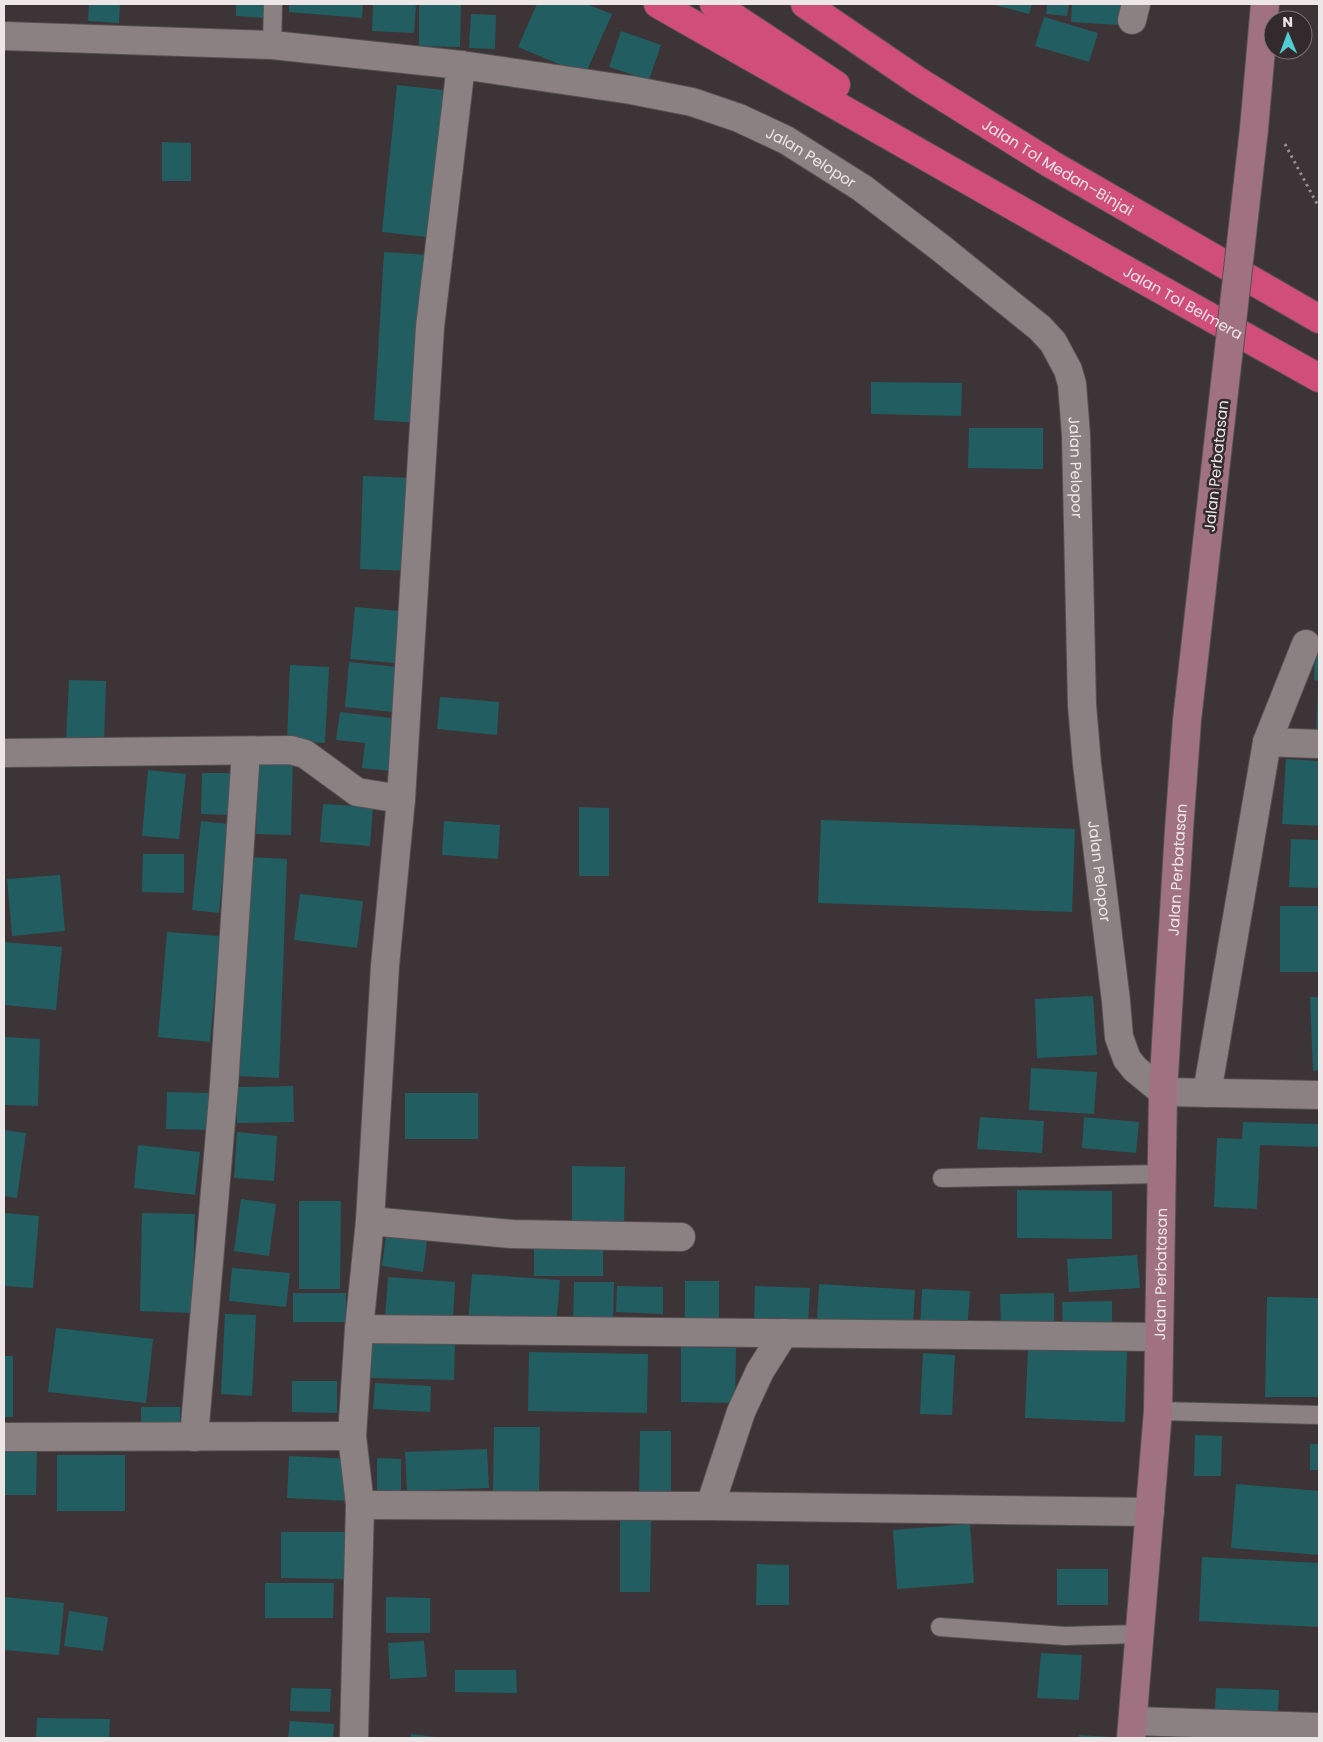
<svg xmlns="http://www.w3.org/2000/svg" width="1323" height="1742" font-family="Poppins,sans-serif">
  <rect width="100%" height="100%" fill="#3c3436"/>
  <path fill="#225e61" d="M89,4h31l-1,19 -31,-2z
    M236,4h28l-1,14 -27,-2z
    M289,4h74l-1,14 -73,-6z
    M373,4h43l-2,29 -42,-2z
    M419,4h42l-1,43 -41,-1z
    M537,4h49l26,10 -27,61 -67,-28z
    M991,4h41l-3,10z
    M1047,4h22l-2,12 -21,-2z
    M1072,4h49l-2,21 -48,-3z
    M471,14l25,1 -1,34 -26,-1z
    M1044,17l54,16 -9,29 -54,-16z
    M621,31l40,14 -12,35 -40,-13z
    M397,85l55,6 -16,147 -54,-6z
    M162,142l29,1v38h-29z
    M384,252l47,3 -11,168 -46,-3z
    M871,382l91,1 -1,33 -90,-2z
    M969,428h74v41l-75,-1z
    M363,476l53,2 -4,93 -52,-2z
    M355,607l55,5 -5,52 -55,-5z
    M1315,637h4v44l-5,-1z
    M349,662l58,6 -4,45 -58,-6z
    M290,665l39,2 -4,76 -38,-2z
    M69,680l37,1 -2,61 -38,-1z
    M1318,682h1v54h-3z
    M440,697l59,5 -2,33 -60,-6z
    M340,712l59,7 -7,52 -30,-3 3,-25 -29,-3z
    M259,757l34,1 -2,77 -35,-1z
    M1286,759l33,2v65l-37,-2z
    M148,770l38,4 -7,65 -37,-3z
    M202,773h29l-1,42 -29,-1z
    M323,804l50,3 -3,39 -50,-4z
    M579,807l30,1v68h-30z
    M821,820l254,9 -3,83 -254,-9z
    M201,821l27,3 -9,89 -27,-3z
    M444,821l56,4 -2,34 -56,-4z
    M1291,839l28,1v48l-30,-1z
    M143,854h41v39l-42,-1z
    M247,857l40,2 -8,219 -41,-2z
    M60,875l5,56 -53,5 -5,-57z
    M300,894l63,7 -6,47 -63,-8z
    M1280,906h39v66h-39z
    M167,932l53,4 -10,106 -52,-5z
    M4,942l58,5 -6,63 -52,-5z
    M1093,996l4,59 -60,3 -2,-59z
    M1310,997h9v73l-6,1z
    M4,1037l36,2 -2,67 -34,-1z
    M1031,1068l66,4 -3,42 -65,-4z
    M293,1086l1,36 -57,1 -1,-36z
    M167,1092l41,1v37l-42,-1z
    M405,1093h73v46h-73z
    M980,1117l64,4 -2,32 -65,-4z
    M1084,1117l55,5 -3,31 -54,-5z
    M1243,1122l76,2v23l-59,-2 -3,64 -43,-2 3,-69 25,1z
    M4,1130l22,3 -9,65 -13,-2z
    M237,1132l40,4 -3,45 -40,-3z
    M138,1145l62,7 -5,43 -61,-7z
    M572,1166l53,1 -1,61h-52z
    M1017,1190l95,1v48l-95,-1z
    M241,1199l35,5 -7,52 -35,-5z
    M299,1201h42l-1,88h-41z
    M4,1213l35,3 -6,72 -29,-2z
    M142,1213l53,1 -3,99 -52,-2z
    M386,1236l41,5 -4,31 -41,-6z
    M534,1243h69v33h-69z
    M1137,1255l3,33 -71,4 -2,-33z
    M232,1268l58,5 -4,34 -57,-6z
    M472,1274l88,6 -4,48 -88,-6z
    M388,1277l67,5 -2,40 -68,-4z
    M685,1281h34v37h-34z
    M574,1282h40l-1,41 -40,-1z
    M819,1284l96,6 -2,35 -96,-5z
    M617,1286l46,1v27l-47,-2z
    M755,1286l55,2 -2,37 -54,-1z
    M922,1289l48,2 -3,40 -47,-3z
    M293,1293h53v29h-53z
    M1054,1293v36h-53l-1,-35z
    M1267,1297l52,1v99h-54z
    M1112,1301v24l-49,2 -1,-25z
    M225,1314l31,1 -4,81 -31,-2z
    M56,1328l97,11 -7,64 -98,-11z
    M372,1342l83,2 -1,36 -83,-2z
    M681,1347l55,1 -1,55 -54,-1z
    M1028,1348l99,4 -2,70 -100,-4z
    M529,1352l119,2 -1,59 -119,-2z
    M923,1353l32,2 -3,60 -32,-1z
    M4,1356h9v61h-9z
    M292,1381h45v32l-45,-1z
    M375,1383l56,3 -1,26 -57,-3z
    M141,1407h39v23l-39,1z
    M494,1427h46l-1,65h-46z
    M640,1431h31v68h-32z
    M1195,1435l27,1 -1,40h-27z
    M1310,1444h9v26h-9z
    M487,1449l2,39 -82,3 -2,-39z
    M4,1450l33,1 -1,44h-32z
    M57,1455h68v56h-68z
    M289,1456l64,3 -3,42 -63,-3z
    M377,1458l24,1v33h-24z
    M1236,1484l83,7v64l-88,-7z
    M620,1521h31l-1,71h-30z
    M970,1524l4,59 -77,6 -4,-59z
    M281,1532h64l-1,47 -63,-1z
    M1202,1557l117,6v64l-120,-6z
    M757,1564l32,1v40h-33z
    M1057,1569h51v36h-51z
    M265,1583h69l-1,35h-68z
    M4,1597l60,6 -5,52 -55,-5z
    M386,1597l44,1v35h-44z
    M69,1611l39,6 -5,34 -39,-5z
    M424,1641l3,36 -37,2 -2,-36z
    M1041,1653l41,2 -3,45 -42,-2z
    M455,1670h61l1,23 -62,-1z
    M291,1688l40,1 -1,23 -40,-1z
    M1216,1688l63,2 -1,23 -63,-2z
    M37,1718l73,1 -1,19h-73z
    M290,1721l44,3 -1,14h-45z
    M411,1734l25,3v1h-25z
    M1079,1735l34,2v1h-34z"/>
  <g fill="none" stroke-linecap="round" stroke-linejoin="round">
    <defs>
      <path id="lane" d="M272,45l1,-41
        M942,1178l220,-4
        M1158,1411l161,4
        M940,1627l125,9 75,-2"/>
      <g id="street">
        <path d="M1132,20l4,-16"/>
        <path id="s1" d="M4,36l268,9 189,20 170,25 61,12 47,16 47,22 76,48 80,61 98,79 13,14 15,28 4,14 4,51 6,270 5,59 29,237 3,36 8,22 8,10 28,23 156,3"/>
        <path d="M1267,742l52,2"/>
        <path d="M4,753l287,-3 14,4 52,38 44,7"/>
        <path d="M1207,1093l60,-351 39,-98"/>
        <path d="M370,1221l142,13 169,3"/>
        <path d="M359,1329l800,8"/>
        <path d="M4,1437l348,-1"/>
        <path d="M194,1437l30,-351 22,-335"/>
        <path d="M360,1505l350,1 440,6"/>
        <path d="M710,1506l31,-94 19,-41 24,-38"/>
        <path d="M1133,1721l186,6"/>
        <path d="M354,1738l6,-233 -8,-69 7,-107 11,-108 15,-255 16,-167 29,-472 31,-262"/>
      </g>
      <g id="secondary">
        <path d="M1254,129l11,-125"/>
        <path id="s2" d="M1131,1738l27,-327 5,-319 16,-262 8,-110 32,-284"/>
      </g>
      <g id="highway">
        <path id="s3" d="M658,4l443,252 218,122"/>
        <path d="M714,4l122,81"/>
        <path id="s4" d="M805,4l113,77 133,83 268,155"/>
      </g>
    </defs>
    <use href="#lane" stroke="#575052" stroke-width="20"/>
    <use href="#street" stroke="#575052" stroke-width="30"/>
    <use href="#secondary" stroke="#575052" stroke-width="30"/>
    <use href="#highway" stroke="#575052" stroke-width="30"/>
    <path stroke="#958e8f" stroke-width="3" stroke-dasharray="2.5 4" stroke-linecap="butt" d="M1285,144l31,58 3,3"/>
    <use href="#lane" stroke="#8b8183" stroke-width="18"/>
    <use href="#street" stroke="#8b8183" stroke-width="28"/>
    <use href="#secondary" stroke="#a07281" stroke-width="28"/>
    <use href="#highway" stroke="#d14e7b" stroke-width="28"/>
    <defs>
      <path id="secondary-bridge" d="M1219,436l35,-307"/>
    </defs>
    <use href="#secondary-bridge" stroke="#575052" stroke-width="30" stroke-linecap="butt"/>
    <use href="#secondary-bridge" stroke="#a07281" stroke-width="28"/>
  </g>
  <g text-anchor="middle" dominant-baseline="central" stroke-width="5" stroke-linejoin="round" paint-order="stroke">
    <g font-size="15" fill="#ece6e7" stroke="#322a2c">
      <text stroke="none"><textPath href="#s1" startOffset="824">Jalan Pelopor</textPath></text>
      <text stroke="none"><textPath href="#s4" startOffset="301">Jalan Tol Medan–Binjai</textPath></text>
      <text stroke="none"><textPath href="#s3" startOffset="604">Jalan Tol Belmera</textPath></text>
      <text transform="translate(1216 466) rotate(-84)">Jalan Perbatasan</text>
      <text stroke="none"><textPath href="#s1" startOffset="1259">Jalan Pelopor</textPath></text>
      <text stroke="none"><textPath href="#s2" startOffset="870">Jalan Perbatasan</textPath></text>
      <text stroke="none"><textPath href="#s1" startOffset="1664">Jalan Pelopor</textPath></text>
      <text stroke="none"><textPath href="#s2" startOffset="465">Jalan Perbatasan</textPath></text>
    </g>
  </g>
  <rect width="1323" height="1742" fill="none" stroke="#ece6e7" stroke-width="10"/>
  <g transform="translate(1288 35) rotate(359)"><circle r="24" fill="#322a2c" stroke="#7c7577"/>
  <path d="M0-4L9 19L0 12L-9 19Z" fill="#51ccd2"/>
  <text y="-8" font-size="14" font-weight="bold" text-anchor="middle" fill="#ece6e7">N</text>
  </g>
</svg>
